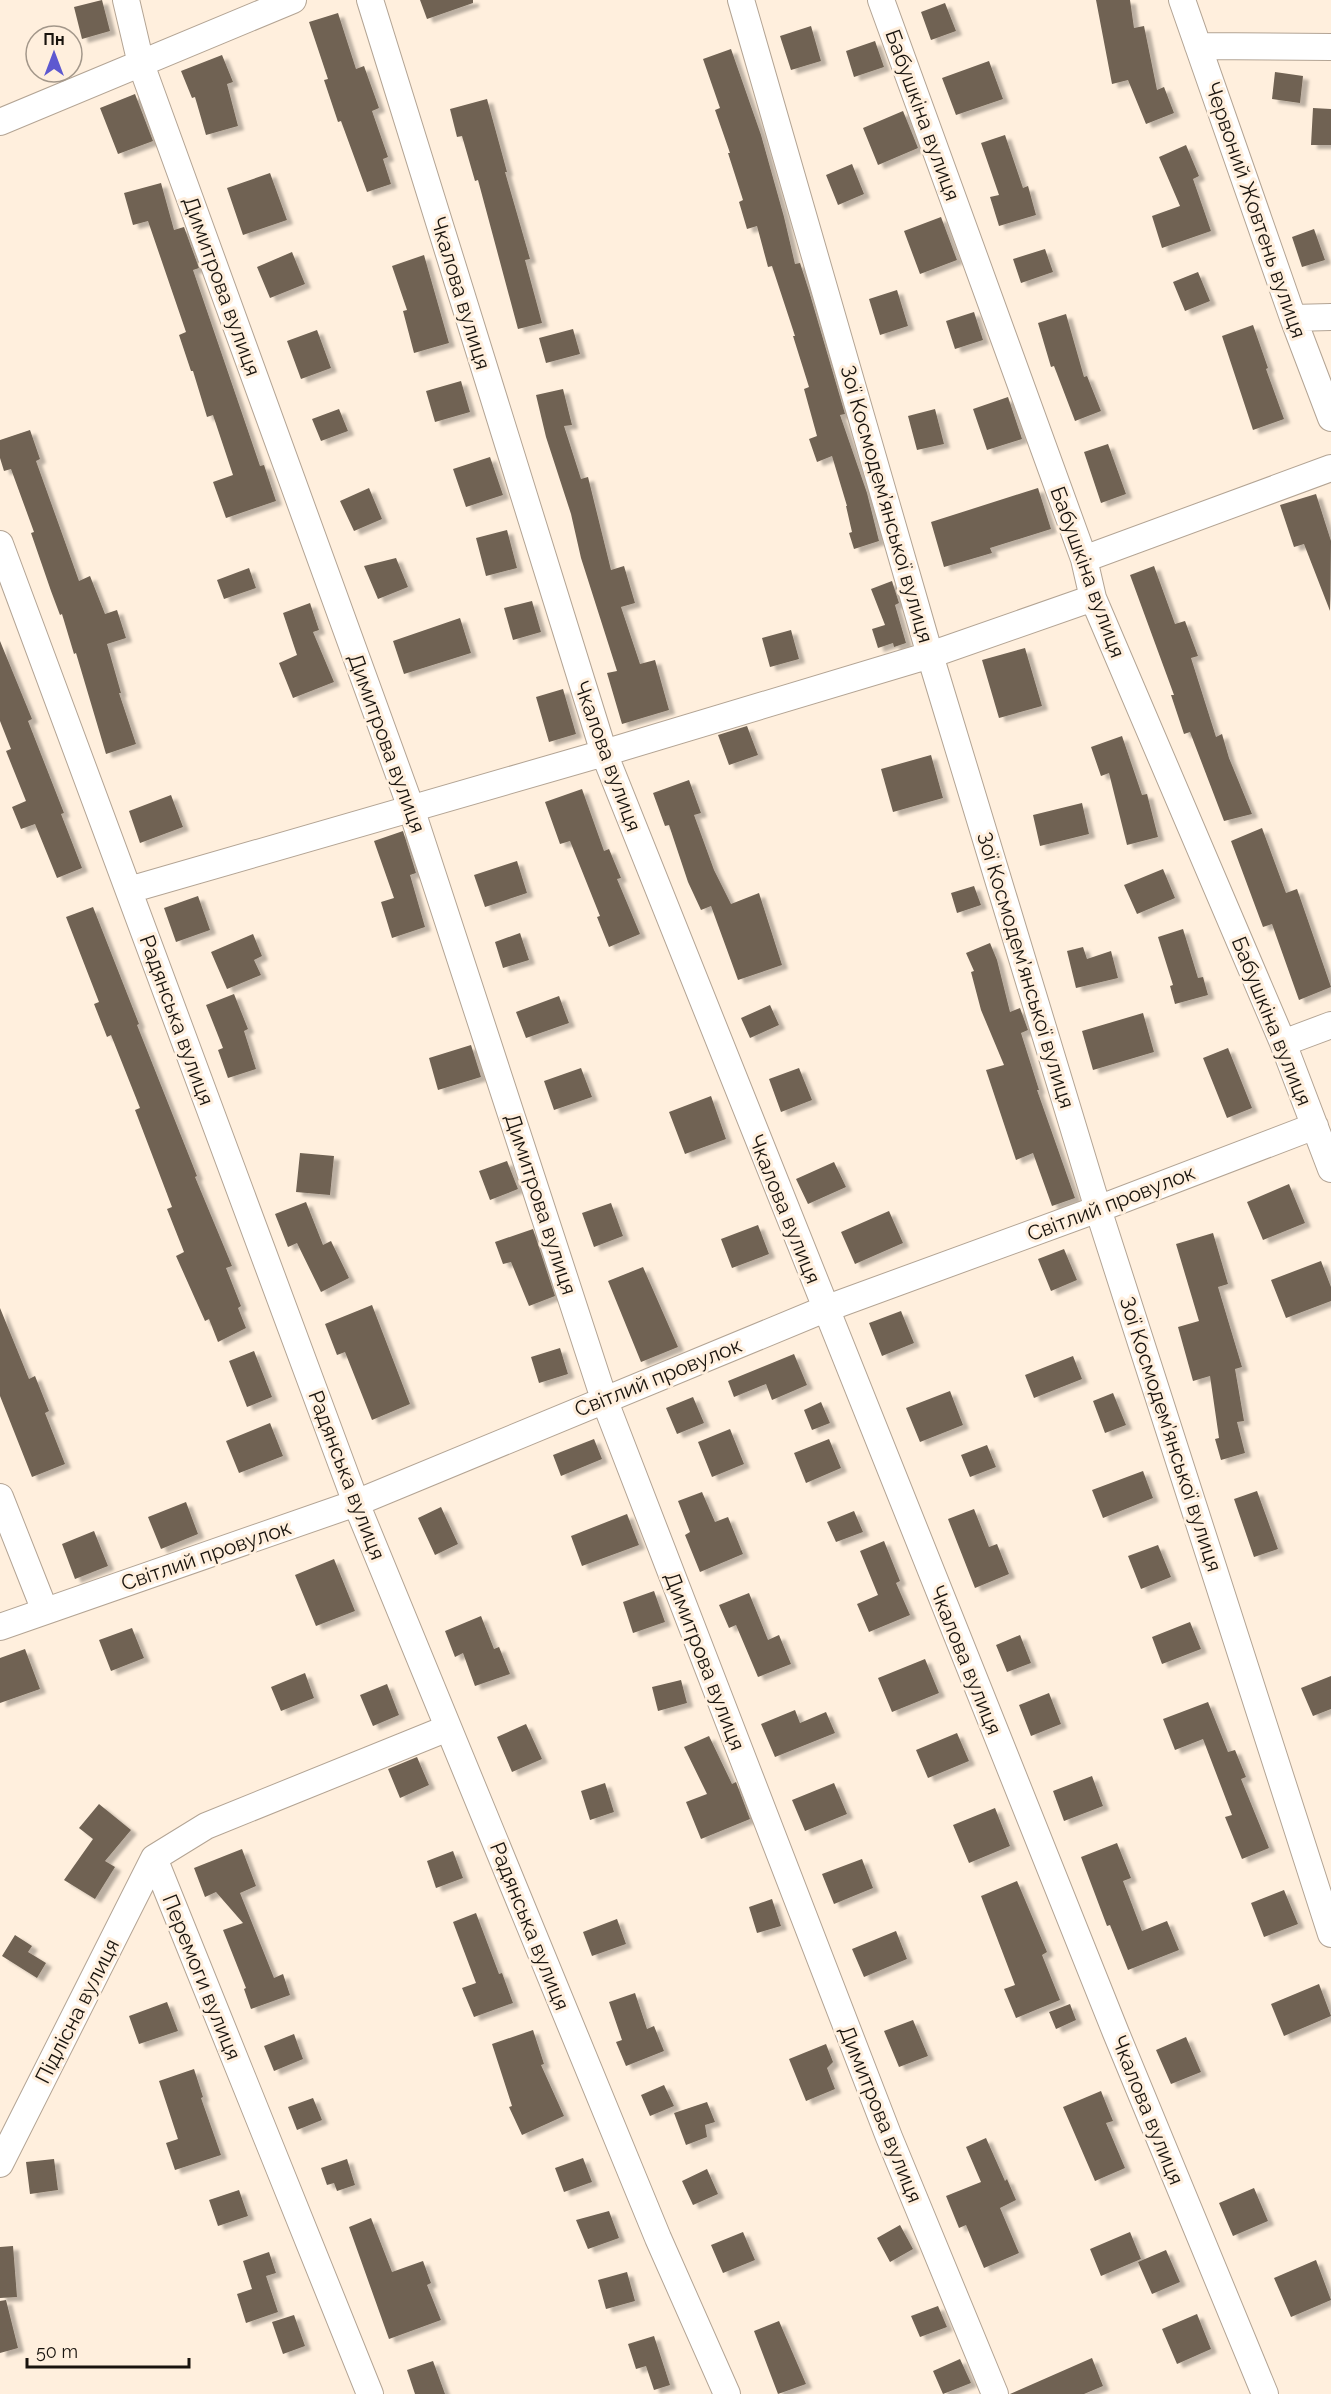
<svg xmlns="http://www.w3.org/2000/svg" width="1331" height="2394" font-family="Raleway,sans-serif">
  <defs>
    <filter id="shadow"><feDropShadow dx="6" dy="4" stdDeviation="1.5" flood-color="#0004"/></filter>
  </defs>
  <rect width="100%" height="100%" fill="#ffefdd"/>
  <path fill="#6f6253" filter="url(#shadow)" d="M102,0l8,31 -28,8 -8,-32z
    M420,0h53v3l-46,16z
    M1096,0h34l4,28 10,-2 13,64 7,-3 10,26 -28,11 -18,-44 -16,4z
    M945,3l11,28 -25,9 -10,-28z
    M338,13l18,56 8,-3 15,42 -7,3 16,46 -5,2 8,25 -24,8 -26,-71 -3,1 -14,-42 4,-1 -19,-57z
    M811,26l10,35 -30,9 -11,-34z
    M875,41l9,26 -30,10 -8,-26z
    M731,49l30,86 23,82 11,47 5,-1 9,28 36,123 -5,1 27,78 12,48 -25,8 -5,-16 3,-1 -6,-26h1l-15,-50 -15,6 -8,-23 8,-3 -13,-47 5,-2 -16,-51h2l-23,-70 -4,1 -11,-41 -10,3 -8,-27 4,-2 -15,-47h2l-15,-43 5,-2 -17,-49z
    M222,55l11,27 -6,2 11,42 -32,9 -11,-38 -3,1 -11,-27z
    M989,61l14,38 -47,16 -14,-37z
    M1275,72l28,4 -3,27 -28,-4z
    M135,94l18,47 -35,13 -18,-46z
    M487,99l20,73h-2l25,87 -5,1 17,63 -24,6 -40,-149 -3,1 -13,-45 -5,1 -7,-28z
    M1313,108l18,1v36h-20z
    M903,111l15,37 -40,17 -15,-37z
    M1005,135l18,53 5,-2 8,29 -37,11 -9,-29 9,-2 -18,-52z
    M1186,145l13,31 -6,3 18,52 -49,17 -10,-32 28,-10 -21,-49z
    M852,164l12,30 -26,11 -12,-30z
    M270,173l17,47 -44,15 -16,-47z
    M161,183l13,47 10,-3 15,41 -6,2 67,196 4,-1 12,36 -50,17 -13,-36 20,-7 -20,-60 -6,2 -14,-46h-2l-12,-36 7,-3 -38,-111 -15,4 -9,-32z
    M941,217l16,43 -37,14 -16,-43z
    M1314,229l11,31 -23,7 -10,-30z
    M1045,249l8,23 -32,11 -8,-24z
    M292,252l13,32 -35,14 -13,-31z
    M424,255l25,88 -35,10 -11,-42 4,-1 -15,-44z
    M1198,272l12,29 -25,10 -12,-29z
    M897,290l11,36 -28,9 -11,-36z
    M974,312l9,28 -28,9 -9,-28z
    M1066,314l18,63 3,-1 14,35 -26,10 -21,-55 -3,1 -13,-44z
    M1253,325l15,43 -2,1 18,50 -31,11 -31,-94z
    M573,329l7,25 -34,9 -7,-25z
    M317,330l14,38 -30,11 -14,-38z
    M461,381l9,31 -35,10 -9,-31z
    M563,389l9,36 -8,1 17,53 7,-2 23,93 13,-4 11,37 -14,4 19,57 15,-4 14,50 -47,14 -15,-51 10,-2 -36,-113 -10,-44 -25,-77 -10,-42z
    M1008,397l14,42 -35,11 -14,-41z
    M339,409l9,22 -27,10 -9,-22z
    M935,409l9,35 -27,6 -9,-34z
    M30,430l10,29 -4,2 43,120 11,-5 15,38 12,-4 9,28 -19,6 14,49h-2l17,51 -30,10 -30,-101 -2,1 -12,-40 -2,1 -9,-24 -20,-58 3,-1 -23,-63 -7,2 -4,-13v-18z
    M1108,444l18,50 -25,9 -17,-51z
    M490,457l13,38 -37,12 -13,-38z
    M369,488l13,31 -28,12 -14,-30z
    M1038,488l13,41 -61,19 2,5 -48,14 -13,-45z
    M1316,494l15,47 -1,70 -26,-67 -10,3 -14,-42z
    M507,530l10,38 -31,8 -10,-38z
    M396,558l12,29 -30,12 -14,-33z
    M1154,566l21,58 10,-3 13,35 -7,2 25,79 6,-3 7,24 23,56 -28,7 -34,-89 -6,2 -13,-39h3l-44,-120z
    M249,568l7,20 -32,11 -7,-19z
    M892,581l7,22 -4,2 11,38 -12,4 -1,-4 -15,5 -6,-19 13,-4 -14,-36z
    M532,601l9,31 -28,8 -9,-32z
    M310,603l9,27 -6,2 21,50 -41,16 -14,-35 18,-8 -14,-42z
    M460,618l11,35 -67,21 -11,-33z
    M791,630l8,29 -29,8 -8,-29z
    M0,641l32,78 -4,2 36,92 -3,1 21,54 -25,10 -22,-54 -14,5 -9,-22 14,-6 -20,-50 5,-2 -11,-28z
    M1025,648l17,58 -43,12 -17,-58z
    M563,689l13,45 -27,8 -13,-45z
    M747,726l11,29 -29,10 -11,-30z
    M1122,736l20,59 5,-1 11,43 -31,8 -18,-72 -8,3 -10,-29z
    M931,755l12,43 -50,14 -12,-43z
    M689,780l12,33 -7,2 20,55 17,34 28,-11 23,72 -44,15 -27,-74 -10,4 -13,-28 -19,-57 -4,1 -12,-33z
    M582,789l22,62 5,-2 12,29 -4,1 23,55 -31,13 -12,-30 3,-1 -30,-75 -10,3 -15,-42z
    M171,795l12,32 -43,16 -11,-32z
    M1082,803l7,31 -49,12 -7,-31z
    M1262,828l24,65 11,-4 34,98 -32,13 -27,-76 -9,3 -32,-86z
    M403,831l13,42 -6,2 15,52 -33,11 -11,-36 13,-4 -20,-57z
    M517,861l10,32 -42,14 -11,-32z
    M1163,869l12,29 -38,16 -13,-29z
    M974,886l7,19 -24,8 -6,-20z
    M198,896l12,34 -34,12 -12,-34z
    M93,907l46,117 -2,1 60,151 -2,1 37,89 -6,2 15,38 -3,2 8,20 -28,14 -9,-23 -4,2 -29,-65 8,-4 -17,-43 5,-2 -37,-97 5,-2 -29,-73 -4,2 -13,-33 5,-2 -33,-85z
    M1183,929l15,49 5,-1 5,18 -33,9 -5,-18 3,-1 -15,-48z
    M520,933l9,27 -26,8 -8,-26z
    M253,934l9,22 -8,4 7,15 -34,14 -16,-37z
    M990,943l7,17 13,52 10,-4 8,22 -7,3 18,57h-2l38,108 -23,8 -19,-53 -17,7 -30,-90 18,-5 -23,-55 -10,-38 3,-1 -8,-18z
    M1083,947l4,12 24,-8 7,27 -42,10 -9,-37z
    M234,994l14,35 -4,2 12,38 -28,9 -10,-28 5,-2 -17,-43z
    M559,996l10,27 -43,15 -10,-26z
    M770,1005l9,20 -29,13 -9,-20z
    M1143,1013l11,39 -61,18 -11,-39z
    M471,1045l10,32 -43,13 -9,-32z
    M1228,1048l24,60 -25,10 -24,-60z
    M581,1068l11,29 -38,13 -10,-29z
    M799,1068l13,32 -31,12 -12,-33z
    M711,1096l15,43 -41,15 -16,-42z
    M300,1153l34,3 -4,39 -34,-3z
    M507,1161l11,28 -28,11 -11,-29z
    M834,1162l12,25 -38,17 -12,-25z
    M1289,1184l16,39 -42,17 -16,-38z
    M306,1202l17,43 8,-4 18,37 -28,14 -24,-49 -9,4 -13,-33z
    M611,1203l12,33 -29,11 -12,-34z
    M889,1211l14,32 -48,21 -14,-32z
    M758,1225l11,29 -37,14 -11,-29z
    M533,1229l22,67 -26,10 -18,-44 -8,2 -8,-22z
    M1213,1233l15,51 -10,3 24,80 -7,2 9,52 -7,1 8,31 -24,7 -6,-21 4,-1 -9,-62 -17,5 -15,-54 21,-6 -23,-77z
    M1064,1249l13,31 -26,11 -13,-32z
    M1321,1261l10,26v14l-45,17 -15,-38z
    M643,1267l35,80 -37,15 -33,-81z
    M372,1305l38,99 -38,16 -27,-68 -8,3 -12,-31z
    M0,1308l29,71 6,-3 14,35 -4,2 20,51 -33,13 -32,-81z
    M901,1311l13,32 -32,13 -13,-33z
    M560,1348l8,26 -29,9 -8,-26z
    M254,1351l18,46 -25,10 -18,-46z
    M794,1354l13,31 -35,15 -6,-16 -32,13 -6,-16z
    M1073,1356l9,23 -48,19 -9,-23z
    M950,1391l13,34 -43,17 -14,-34z
    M1113,1393l13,32 -21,8 -12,-32z
    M693,1397l11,26 -27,11 -11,-26z
    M821,1402l9,21 -18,7 -8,-20z
    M270,1423l13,33 -44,17 -13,-32z
    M730,1429l14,35 -32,13 -14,-35z
    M594,1439l8,20 -41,17 -8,-21z
    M829,1439l12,29 -35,15 -12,-30z
    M987,1445l9,22 -26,10 -9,-22z
    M1143,1471l10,27 -50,20 -11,-28z
    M1257,1491l21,58 -24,8 -20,-58z
    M702,1492l13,30 13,-5 15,37 -43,18 -15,-37 5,-3 -12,-31z
    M186,1502l12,32 -37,15 -13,-32z
    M441,1507l17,37 -23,11 -17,-37z
    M974,1509l15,38 8,-3 12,30 -34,14 -27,-69z
    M854,1511l9,21 -27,10 -9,-20z
    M627,1514l12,31 -57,21 -11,-30z
    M94,1531l14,35 -33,13 -13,-35z
    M884,1541l16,40 -4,2 14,32 -41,17 -12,-28 21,-9 -18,-44z
    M1158,1545l13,32 -30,12 -13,-33z
    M334,1559l21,52 -39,15 -21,-51z
    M654,1591l11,31 -32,11 -10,-31z
    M749,1593l19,47 11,-5 12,29 -33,13 -22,-52 -7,3 -10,-23z
    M481,1616l13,33 5,-2 11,27 -35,12 -12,-33 -8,4 -10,-26z
    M1190,1622l11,27 -39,15 -10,-27z
    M132,1628l12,30 -33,13 -12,-31z
    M1020,1635l11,28 -24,9 -11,-27z
    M25,1649l15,40 -40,14v-45z
    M925,1659l14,34 -47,19 -14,-34z
    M305,1673l9,25 -33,13 -10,-24z
    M1331,1676v33l-18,7 -12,-28z
    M681,1680l6,23 -29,8 -6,-24z
    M387,1684l12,31 -26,11 -13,-31z
    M1049,1693l12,31 -30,12 -12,-31z
    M1208,1702l20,50 7,-2 11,27 -5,2 28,69 -27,11 -17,-42 7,-2 -29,-76 -28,11 -12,-31z
    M795,1710l5,13 26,-11 9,21 -60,24 -14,-33z
    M526,1724l16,35 -30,13 -15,-35z
    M957,1733l12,28 -41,17 -12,-28z
    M709,1736l23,48 4,-2 14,37 -49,20 -15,-37 21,-8 -23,-47z
    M417,1757l12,28 -29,13 -12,-29z
    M1092,1776l11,30 -39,15 -11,-30z
    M605,1783l9,29 -24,8 -9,-29z
    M834,1783l13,31 -42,17 -13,-31z
    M99,1804l32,26 -26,31 10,6 -20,32 -31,-19 29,-41 -14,-11z
    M995,1808l15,38 -41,17 -16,-38z
    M1117,1843l14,35 -8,3 19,50 25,-10 12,29 -51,20 -18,-45 -3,1 -26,-69z
    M242,1849l14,37 -16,7 34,85 9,-4 7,21 -39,14 -7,-20 2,-1 -23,-58 20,-7 -27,-31 -11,5 -11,-29z
    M453,1851l10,27 -27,10 -9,-27z
    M862,1859l11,29 -39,16 -12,-30z
    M1017,1881l30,71 -5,3 18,45 -44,18 -12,-29 11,-4 -34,-89z
    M1284,1890l14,34 -34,13 -13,-34z
    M772,1899l9,27 -24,7 -8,-26z
    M476,1913l23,61 3,-1 11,30 -39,14 -12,-29 14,-5 -23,-61z
    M617,1919l9,25 -34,12 -9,-24z
    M896,1931l11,28 -43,18 -12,-28z
    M15,1935l17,11 -4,6 18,11 -9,15 -35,-22z
    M1319,1984l12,32 -47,20 -13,-32z
    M635,1993l12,36 7,-3 10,25 -38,15 -10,-24 6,-2 -13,-38z
    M167,2002l11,29 -39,13 -10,-28z
    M1070,2004l6,16 -20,9 -7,-17z
    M913,2020l15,36 -29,11 -15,-36z
    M533,2030l11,34 -3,1 23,51 -42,19 -13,-28 3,-1 -20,-62z
    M294,2034l9,25 -29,12 -10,-25z
    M1186,2037l15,35 -30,12 -15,-34z
    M826,2044l7,18 -6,6 8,21 -29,12 -17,-42z
    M194,2069l9,28 -2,1 20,57 -46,15 -9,-27 12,-4 -19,-58z
    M664,2085l10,21 -24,10 -9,-21z
    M1101,2091l12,30 -7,2 19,45 -30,13 -32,-74z
    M313,2098l9,22 -25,10 -9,-23z
    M707,2102l8,20 -10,3 2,12 -21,8 -12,-32z
    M986,2138l19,43 2,-2 9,21 -16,8 19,45 -35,15 -18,-43 -7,3 -13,-32 35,-14 -15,-35z
    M583,2158l9,24 -28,10 -9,-24z
    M54,2159l4,31 -28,4 -4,-32z
    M347,2159l8,26 -18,6 -3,-8 -7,2 -6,-17z
    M707,2169l11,25 -25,11 -11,-24z
    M1254,2188l14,33 -35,15 -14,-33z
    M239,2190l9,26 -30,10 -9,-26z
    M609,2211l10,27 -31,11 -12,-29z
    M371,2218l21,54 31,-11 8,22 -4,2 14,35 -52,19 -40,-112z
    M900,2225l13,24 -23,13 -13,-24z
    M743,2232l12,28 -32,13 -12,-28z
    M1130,2232l11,27 -40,17 -11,-27z
    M13,2246l4,51 -17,1v-51z
    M1166,2250l14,32 -28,12 -14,-32z
    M269,2252l7,21 -10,3 12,36 -32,11 -9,-29 15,-5 -9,-28z
    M1316,2260l15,40 -40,17 -17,-39z
    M627,2272l8,29 -29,8 -8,-29z
    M6,2300l12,48 -18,5v-52z
    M938,2306l9,21 -27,10 -9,-21z
    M1197,2314l14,35 -34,15 -15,-35z
    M294,2315l11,31 -22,8 -11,-32z
    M779,2321l27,63 -28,10 -24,-63z
    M654,2336l16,49 -16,5 -8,-24 -10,3 -8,-25z
    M1092,2358l11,28 -19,8h-74z
    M960,2359l11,24 -28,11 -10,-23z
    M433,2361l12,33h-30l-8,-24z"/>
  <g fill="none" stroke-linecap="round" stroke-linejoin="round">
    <defs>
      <path id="minor" d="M126,0l15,64 270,744 193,591 285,738 106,257
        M370,0l234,753 512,1280 149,361
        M741,0l189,655 168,554 233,725
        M881,0l203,559 9,39 190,445 48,126
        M1182,0l111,318 38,100
        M1198,46l133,1
        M0,122l293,-122
        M1293,318l38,-1
        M0,544l356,959 302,735 69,156
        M1084,559l247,-91
        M129,890l475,-137 326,-98 163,-57
        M1283,1043l48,-18
        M0,1497l45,114
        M0,1627l356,-124 469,-194 273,-100 217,-83
        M0,2164l154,-306
        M370,2394l-216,-536 52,-32 242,-98"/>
    </defs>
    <use href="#minor" stroke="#b3a494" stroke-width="28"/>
    <use href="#minor" stroke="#fff" stroke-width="26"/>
  </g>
  <g text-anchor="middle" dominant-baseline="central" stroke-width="6" stroke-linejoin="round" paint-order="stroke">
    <g font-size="21" fill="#19140e" stroke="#ffefdd">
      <text transform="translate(923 115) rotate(70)">Бабушкіна вулиця</text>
      <text transform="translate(1256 210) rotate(71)">Червоний Жовтень вулиця</text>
      <text transform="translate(222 286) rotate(70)">Димитрова вулиця</text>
      <text transform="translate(461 293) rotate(73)">Чкалова вулиця</text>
      <text transform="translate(887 504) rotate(74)">Зої Космодем’янської вулиця</text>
      <text transform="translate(1088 572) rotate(70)">Бабушкіна вулиця</text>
      <text transform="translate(387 743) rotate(70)">Димитрова вулиця</text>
      <text transform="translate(608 756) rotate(70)">Чкалова вулиця</text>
      <text transform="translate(1026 970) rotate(73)">Зої Космодем’янської вулиця</text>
      <text transform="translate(177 1020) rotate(70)">Радянська вулиця</text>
      <text transform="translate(1272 1021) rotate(68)">Бабушкіна вулиця</text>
      <text transform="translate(1111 1203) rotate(-21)">Світлий провулок</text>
      <text transform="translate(541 1204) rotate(72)">Димитрова вулиця</text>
      <text transform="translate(785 1209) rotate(68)">Чкалова вулиця</text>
      <text transform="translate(658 1377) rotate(-22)">Світлий провулок</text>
      <text transform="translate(1171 1434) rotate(72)">Зої Космодем’янської вулиця</text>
      <text transform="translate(347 1475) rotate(69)">Радянська вулиця</text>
      <text transform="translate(206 1555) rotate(-19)">Світлий провулок</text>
      <text transform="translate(966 1660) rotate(68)">Чкалова вулиця</text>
      <text transform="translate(705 1661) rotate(69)">Димитрова вулиця</text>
      <text transform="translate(530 1926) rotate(68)">Радянська вулиця</text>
      <text transform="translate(202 1977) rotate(68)">Перемоги вулиця</text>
      <text transform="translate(77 2011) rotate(-63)">Підлісна вулиця</text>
      <text transform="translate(1148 2110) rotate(68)">Чкалова вулиця</text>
      <text transform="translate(881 2114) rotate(68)">Димитрова вулиця</text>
    </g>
  </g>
  <g transform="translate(54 54)"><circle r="28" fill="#ffefdd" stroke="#a3978a" stroke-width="1.5"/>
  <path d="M0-4.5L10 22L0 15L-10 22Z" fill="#5d58d0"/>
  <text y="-9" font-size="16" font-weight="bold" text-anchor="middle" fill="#19140e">Пн</text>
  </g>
  <path d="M27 2358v9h162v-9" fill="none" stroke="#19140e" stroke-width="3"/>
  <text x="36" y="2358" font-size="18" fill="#19140e" stroke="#ffefdd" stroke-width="4.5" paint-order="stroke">50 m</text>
</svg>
